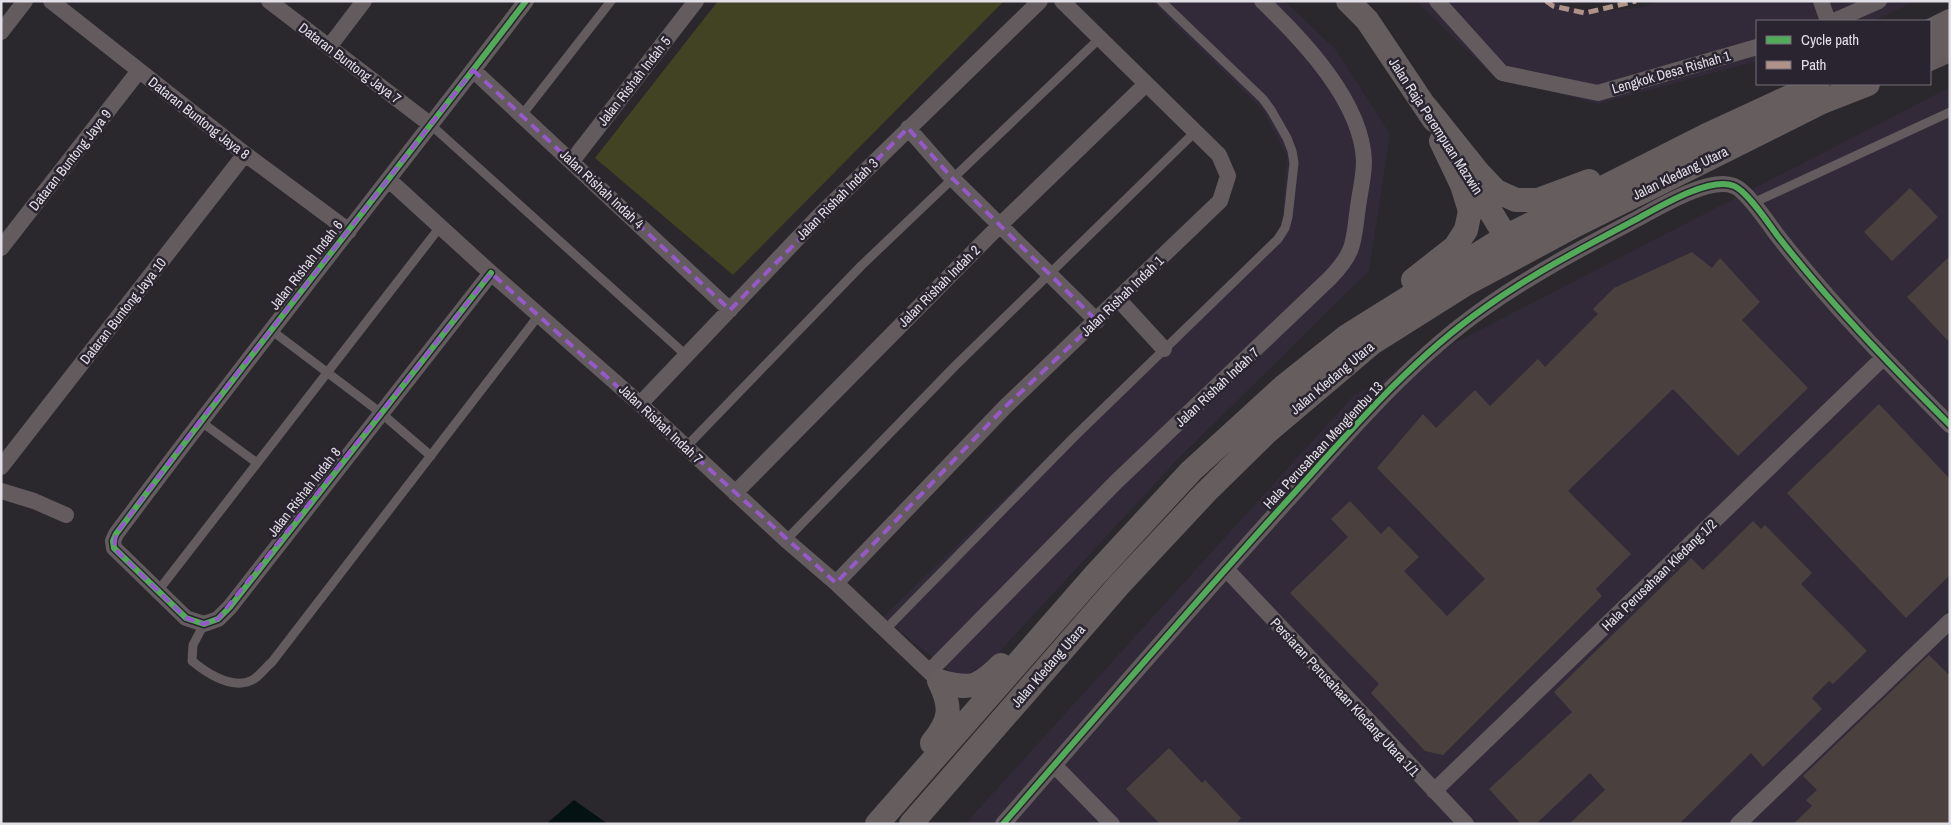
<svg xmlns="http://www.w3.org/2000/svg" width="1951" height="825" font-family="'Archivo Narrow',sans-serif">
  <rect width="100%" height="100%" fill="#2a272d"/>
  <path fill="#322a39" d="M1151,1h134l51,49 54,84 -21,137 -190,187 -190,205 -30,16 -76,-62 399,-389 5,-72 -25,-47z
    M1416,1h135l40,12 51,-6 19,-6h255l-43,20h-116v40l-159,43 -105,-28z
    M1950,87v737h-985l389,-429z"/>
  <path fill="#424322" d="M718,1h286l-271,274 -138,-117z"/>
  <path fill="#041214" d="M574,800l34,24h-62z"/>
  <path fill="#4a413f" d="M1910,188l28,29 -46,44 -28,-29z
    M1692,252l20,16 8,-10 40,44 -18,18 66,68 -70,68 -65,-67 -105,102 63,63 -35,35 6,7 -159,159 -18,-4 -54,-58 8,-9 -89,-91 58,-56 -17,-18 19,-18 31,33 8,-8 30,31 -15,14 43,45 38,-37 -108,-111 46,-54 13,14 39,-38 15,16 48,-47 7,8 53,-53 -5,-5 21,-21z
    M1950,256v87l-43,-46z
    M1879,404l71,75v96l-44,43 -119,-125z
    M1753,521l8,8 4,-4 47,48 -11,11 66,67 -34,33 -4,-3 -17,17 10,11 -59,58 -12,-14 -72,71h-110l36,-34 -15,-17 -54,51h-15l-32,-35 83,-77 -18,-20 137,-134 12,12z
    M1929,655l21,21v148h-157l19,-18 -6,-6 11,-10 -14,-14z
    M1169,748l33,35 3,-3 36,38 -5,6h-76l-34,-35z"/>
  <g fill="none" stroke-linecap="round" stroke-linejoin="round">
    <path stroke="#635b5d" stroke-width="9" d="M1930,67l20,-9
      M522,115l89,-114
      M431,125l256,231
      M1753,203l197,-91
      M271,330l110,83 50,43
      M200,421l57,42
      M686,447l175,-181 239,-228
      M786,540l170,-175 240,-234
      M158,591l282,-364
      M204,624l-11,21 -1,16c16,13 42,30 62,18 6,-4 12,-12 18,-17l267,-347
      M885,630l189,-193 204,-198 7,-11 3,-11 6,-54 -2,-12 -5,-13 -16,-28 -8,-11 -102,-98"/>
    <path stroke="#635b5d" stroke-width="16" d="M51,1l194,153 104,77
      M269,1l162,124
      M1437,1l65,72 96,20 159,-46
      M1821,1l7,20
      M1834,21l45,-20
      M1,32l24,-31
      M329,47l35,-46
      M473,70l257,240
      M908,128l44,50 145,143
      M572,161l124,-160
      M389,180l102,93 149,131 146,136 50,43 100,95
      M1,248l137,-176
      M491,273l-261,334 -12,12 -14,5 -18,-6 -72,-70 -1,-7 3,-7c134,-180 274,-355 410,-533
      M1119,300l45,49
      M640,404l178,-187 222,-216
      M1,467l244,-313
      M1,491l33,10 32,14
      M735,493l264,-267 147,-142
      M1226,569l240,255
      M836,583l169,-176 215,-206 8,-25 -9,-21 -157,-154
      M930,671l186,-189 214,-204c26,-27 23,-36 28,-71 2,-15 6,-31 6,-46 -2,-59 -61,-121 -102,-160
      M1054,765l58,59
      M1434,791l449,-433
      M1003,824c94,-108 187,-216 283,-322 60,-66 123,-141 197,-193 49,-35 101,-62 154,-90 22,-12 73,-43 97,-33 13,5 34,37 43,49 53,68 112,129 173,190
      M1738,824l212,-203"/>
    <path stroke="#665d5f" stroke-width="24" d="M1348,1l19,19 67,100
      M1930,31l20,-10
      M1930,53l20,-10
      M1426,107l52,65 18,19 20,9h22l51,-19
      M1470,178l44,72
      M1413,280l42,-33 11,-17 4,-19 -8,-26 -21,-44
      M939,681c31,9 39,7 62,-16
      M932,743c19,-23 20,-36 7,-62
      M877,824l218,-249 96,-104 92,-84 64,-51 160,-100 198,-100 112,-52
      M911,824l208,-239 87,-93 61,-60 105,-89 92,-58 112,-60 246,-123 46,-18"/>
    <path stroke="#af9288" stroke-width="5" stroke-dasharray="10 5" stroke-linecap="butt" d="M1546,1l7,5 32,7 51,-12"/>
    <defs>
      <path id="cycleway" d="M491,273l-261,334 -12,12 -14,5 -18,-6 -72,-70 -1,-7 3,-7c134,-180 274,-355 410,-533
        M1003,824c94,-108 187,-216 283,-322 60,-66 123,-141 197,-193 49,-35 101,-62 154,-90 22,-12 73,-43 97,-33 13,5 34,37 43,49 53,68 112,129 173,190"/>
    </defs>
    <use href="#cycleway" stroke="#2a2430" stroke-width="9"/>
    <use href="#cycleway" stroke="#51ab58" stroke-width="6"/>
  </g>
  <path fill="none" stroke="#9559c9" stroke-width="4" stroke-dasharray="10 6" stroke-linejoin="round" d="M473,70l257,240 178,-182 44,50 145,143 -92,86 -169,176 -345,-310 -273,346 -14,5 -18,-6 -72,-70 2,-14 84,-113z"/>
  <g text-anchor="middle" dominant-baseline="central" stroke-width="5" stroke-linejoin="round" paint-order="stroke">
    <g font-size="14" fill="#e3dfe7" stroke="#2a2430">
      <text transform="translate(350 63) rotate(37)">Dataran Buntong Jaya 7</text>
      <text transform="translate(1671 72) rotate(-16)">Lengkok Desa Rishah 1</text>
      <text transform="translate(634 81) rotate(-52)">Jalan Rishah Indah 5</text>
      <text transform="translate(199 118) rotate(38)">Dataran Buntong Jaya 8</text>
      <text transform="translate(1436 126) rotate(57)">Jalan Raja Perempuan Mazwin</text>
      <text transform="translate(70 160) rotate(-52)">Dataran Buntong Jaya 9</text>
      <text transform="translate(1680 173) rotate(-26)">Jalan Kledang Utara</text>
      <text transform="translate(602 189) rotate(43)">Jalan Rishah Indah 4</text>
      <text transform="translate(837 199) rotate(-45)">Jalan Rishah Indah 3</text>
      <text transform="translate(306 265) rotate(-52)">Jalan Rishah Indah 6</text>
      <text transform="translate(939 286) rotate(-45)">Jalan Rishah Indah 2</text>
      <text transform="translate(1122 296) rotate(-44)">Jalan Rishah Indah 1</text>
      <text transform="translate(123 311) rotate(-52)">Dataran Buntong Jaya 10</text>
      <text transform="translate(1332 378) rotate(-40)">Jalan Kledang Utara</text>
      <text transform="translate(1217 387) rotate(-43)">Jalan Rishah Indah 7</text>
      <text transform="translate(661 424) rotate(43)">Jalan Rishah Indah 7</text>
      <text transform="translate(1323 445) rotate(-47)">Hala Perusahaan Menglembu 13</text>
      <text transform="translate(304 492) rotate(-52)">Jalan Rishah Indah 8</text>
      <text transform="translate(1659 575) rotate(-44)">Hala Perusahaan Kledang 1/2</text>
      <text transform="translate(1048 666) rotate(-49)">Jalan Kledang Utara</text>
      <text transform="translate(1345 697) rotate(47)">Persiaran Perusahaan Kledang Utara 1/1</text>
    </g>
  </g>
  <rect width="1951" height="825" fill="none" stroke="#e3dfe7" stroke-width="5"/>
  <rect x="1756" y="20" width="175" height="65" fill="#2a2430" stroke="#746f79"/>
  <rect x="1766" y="36" width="25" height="8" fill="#51ab58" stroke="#746f79"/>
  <text x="1801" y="45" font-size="15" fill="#e3dfe7">Cycle path</text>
  <rect x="1766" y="61" width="25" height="8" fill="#af9288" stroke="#746f79"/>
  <text x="1801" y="70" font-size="15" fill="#e3dfe7">Path</text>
</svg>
